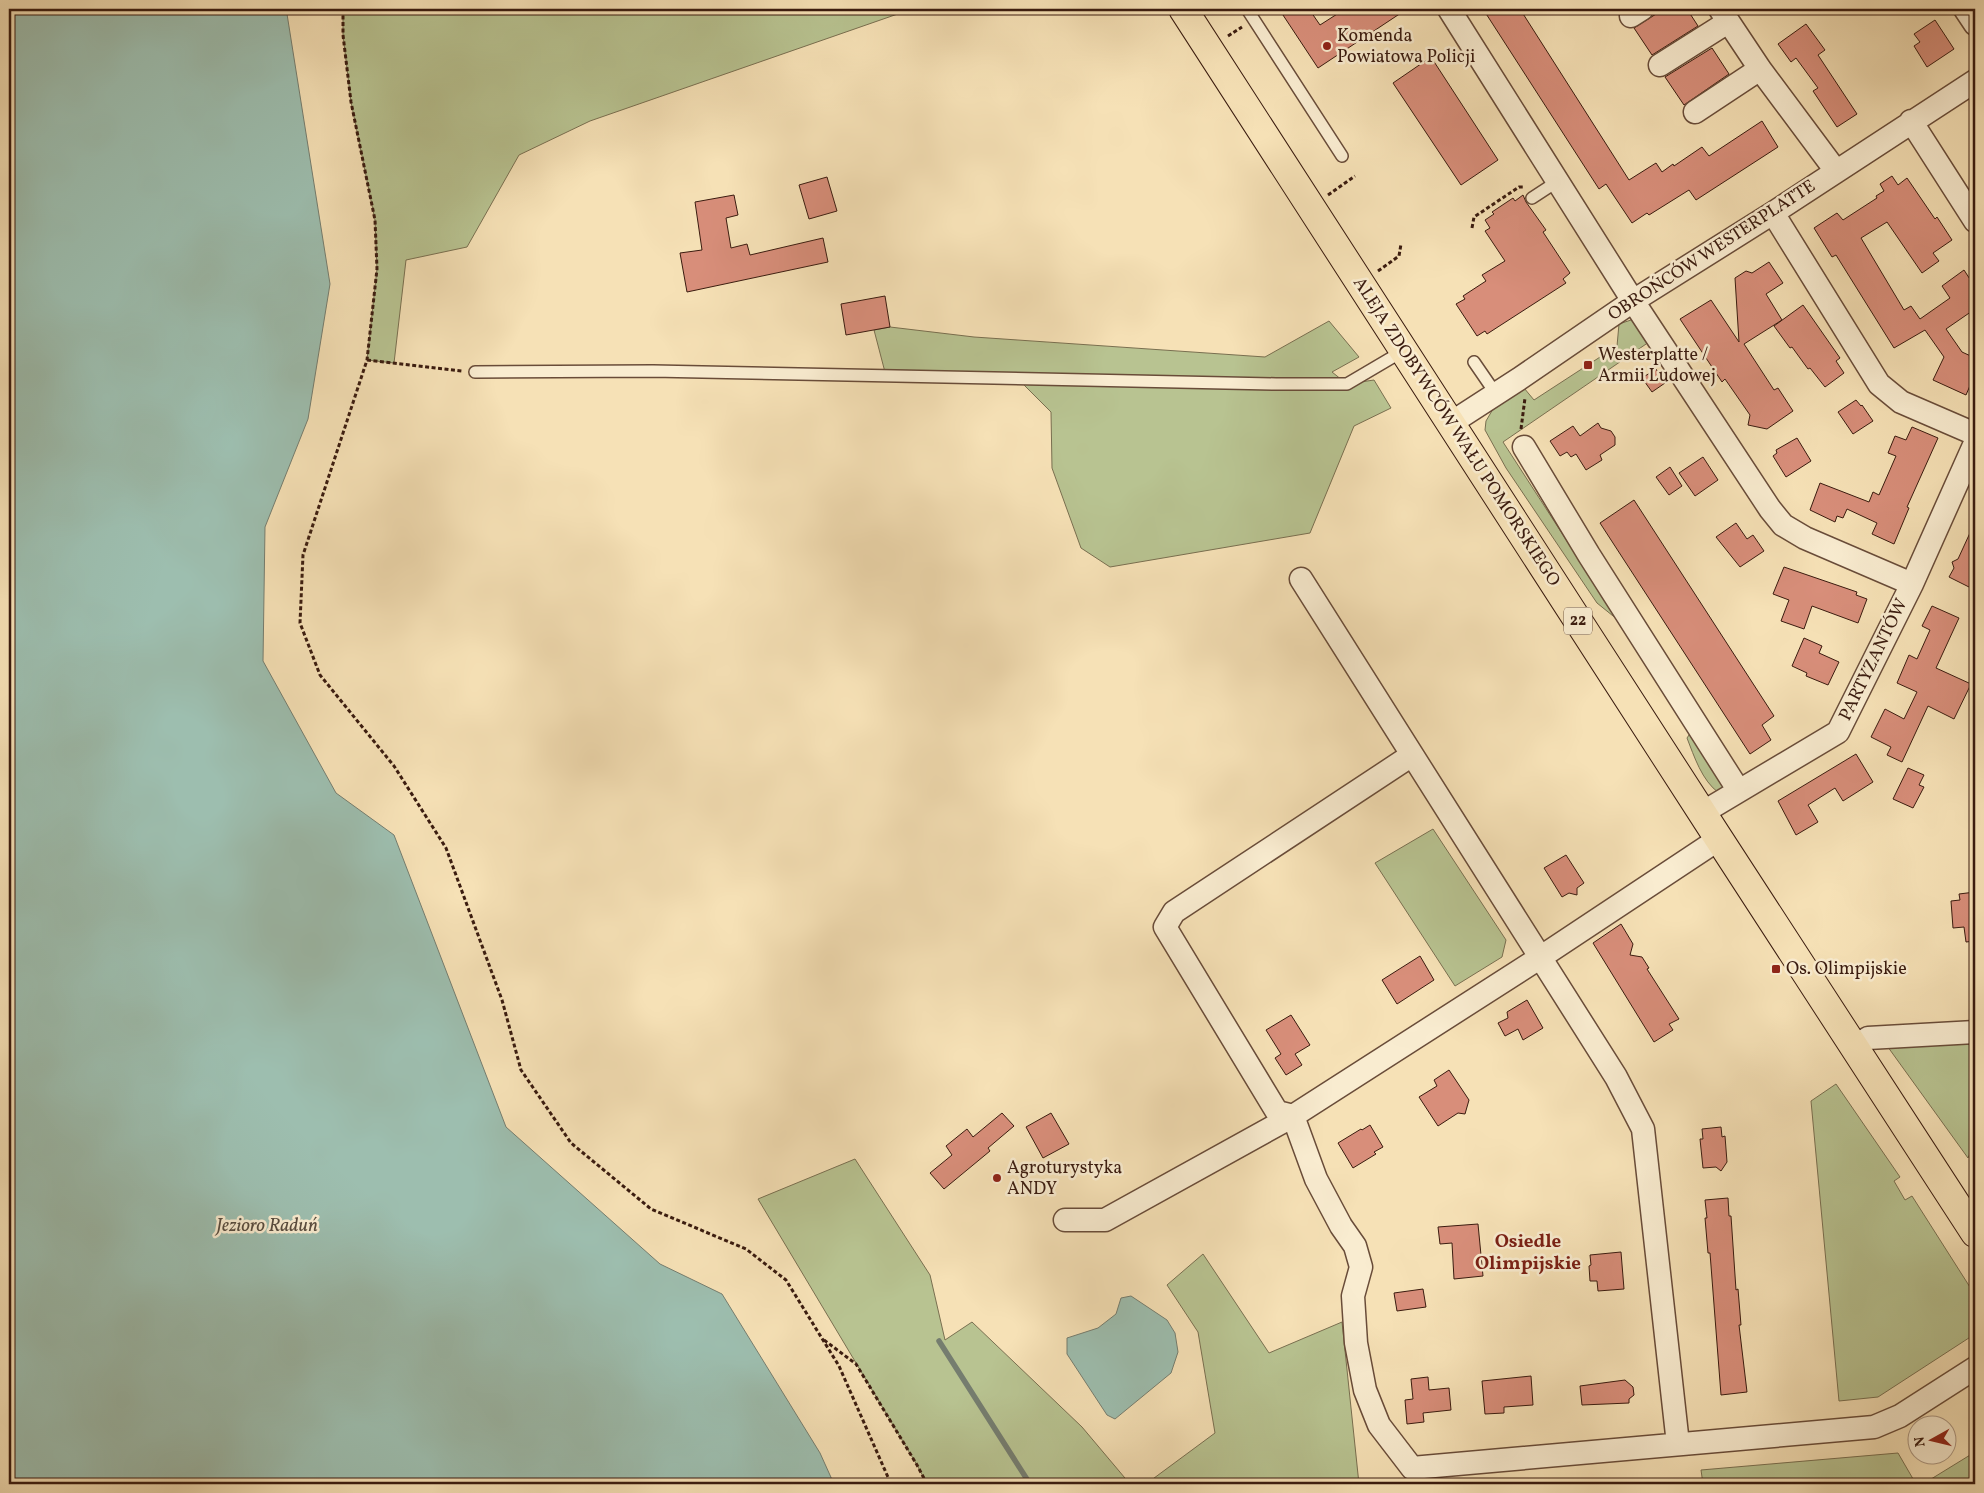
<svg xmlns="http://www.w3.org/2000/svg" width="1984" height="1493" font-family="Vollkorn,serif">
  <rect width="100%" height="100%" fill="#f6e1b6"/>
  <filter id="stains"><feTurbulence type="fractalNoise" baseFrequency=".004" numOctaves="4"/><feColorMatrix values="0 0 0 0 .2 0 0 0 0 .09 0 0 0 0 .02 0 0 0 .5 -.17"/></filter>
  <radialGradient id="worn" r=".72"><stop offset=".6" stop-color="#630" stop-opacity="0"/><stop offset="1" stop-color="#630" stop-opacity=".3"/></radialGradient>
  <path fill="#b8c391" stroke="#796f50" d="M343,9h569l-322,112 -71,34 -52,92 -61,13 -12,103 -27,-3 10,-91 -2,-49 -24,-118 -8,-67z
    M1643,316l6,26 -146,100 115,178 -21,-17 -91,-135 -21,-38 1,-9 7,-12 31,-21 10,12 83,-54 2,-22z
    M1329,321l30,36 -27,15 15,12 27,-4 17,28 -37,18 -44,107 -200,34 -29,-19 -29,-80 -1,-56 -33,-33 -132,-3 -12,-46 16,-3 84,10 291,20z
    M1691,732l34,54 -2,3 -4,4c-17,-12 -25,-37 -32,-55z
    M1433,829l73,111 -4,17 -47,29 -80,-123z
    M1975,1041v100l-7,17 -83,-115z
    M1836,1084l64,93 -6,4 11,19 7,-4 63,99v39l-97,63 -39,4 -28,-300z
    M855,1159l75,116 15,65 27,-18 110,105 48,57h-203l-10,-19 -159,-266z
    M1203,1254l66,99 73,-31 17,162h-213l69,-51 -17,-101 -31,-47z
    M1975,1452v32h-52z
    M1898,1453l18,31h-213l-2,-14z"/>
  <path fill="#9dbeaf" stroke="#757d6f" d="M9,9h279l-1,5 43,270 -22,135 -43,108 -2,134 73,132 58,42 112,292 154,137 62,30 98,159 14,31h-825z
    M1131,1296l36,24 8,13 3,19 -7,21 -56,46 -8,-4 -40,-61v-16l31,-10 18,-14 5,-16z"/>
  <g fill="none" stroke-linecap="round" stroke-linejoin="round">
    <path stroke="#757d6f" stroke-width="5.5" d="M939,1341l91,143"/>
  </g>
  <path fill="#d88e7a" stroke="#3a1b0f" d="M1279,9h30l11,16 25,-16h62l-89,59z
    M1483,9h37l109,171 27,-17 6,9 11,-8 1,2 28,-19 7,9 53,-35 16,26 -82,53 -7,-10 -40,25 -2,-2 -15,10 -26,-39 -7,5z
    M1664,9h23l11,17 -46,29 -18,-27z
    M1935,20l19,29 -27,18 -13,-21 6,-4 -6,-8z
    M1806,24l19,26 -7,5 39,59 -20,13 -24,-36 5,-3 -22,-30 -5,4 -13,-18z
    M1712,48l17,26 -45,31 -19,-28z
    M1431,57l67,103 -37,25 -68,-102z
    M1892,176l6,9 9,-7 28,41 2,-2 15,23 -19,13 6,8 -17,12 -35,-51 -26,16 43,72 7,-4 9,13 30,-21 -8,-12 22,-16 11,17v22l-29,20 16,23 13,6v16l-9,21 -33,-15 11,-23 -19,-27 -31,18 -58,-93 -4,2 -18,-29 23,-15 6,7 34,-22 -1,-2 8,-5 -4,-7z
    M827,177l10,34 -28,8 -10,-34z
    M734,195l4,20 -12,3 5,30 16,-4 3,11 73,-17 5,24 -141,30 -7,-39 22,-3 -7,-48z
    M1523,195l3,7 20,28 -3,2 27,41 -7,6 3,4 -79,51 -2,-3 -8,5 -21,-32 9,-5 -2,-3 23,-15 -4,-6 23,-14 -20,-30 5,-3 -5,-8 9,-6 -2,-2 21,-14 2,3z
    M1769,262l14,21 -17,11 16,26 -38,24 30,46 4,-2 15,23 -26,18 -19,-4 2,-10 -25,-36 -3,3 -42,-63 31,-19 28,42 -4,-64 11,-7 6,2z
    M885,296l5,31 -44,8 -5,-31z
    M1803,305l37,53 -4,3 8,12 -19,14 -15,-19 -2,1 -16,-22 -2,1 -16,-22z
    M1656,369l9,14 -13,9 -10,-14z
    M1856,400l5,6 1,-1 11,16 -20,13 -15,-22z
    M1598,423l3,5 10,3 4,6v8l-15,10 2,5 -16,10 -10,-16 -5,3 -4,-5 -7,4 -10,-15 23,-15 7,10z
    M1912,427l26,11 -31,69 2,1 -15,36 -22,-10 5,-11 -30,-14 -4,9 -6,-2 -2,6 -25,-12 10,-27 49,19 4,-10 6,3 17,-39 -8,-3 7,-17 11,4z
    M1797,438l14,23 -25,16 -13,-21 4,-3 -1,-3z
    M1703,457l15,23 -23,16 -16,-23z
    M1670,467l12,19 -13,9 -13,-18z
    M1634,500l140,216 -12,9 9,15 -21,14 -150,-231z
    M1975,522v68l-26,-13 5,-9 -2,-6 6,-3z
    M1736,523l11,16 6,-4 11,16 -24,16 -24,-30z
    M1784,567l73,25 -1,3 11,4 -9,24 -46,-17 -8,23 -23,-8 8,-21 -16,-6z
    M1932,606l27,12 -23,50 35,16 -17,35 -26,-13 -26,56 -15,-7 4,-8 -20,-10 14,-28 19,10 13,-27 -20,-9 12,-28 8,4 13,-29 -8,-4z
    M1804,638l18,8 -3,7 20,9 -11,23 -22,-9 1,-3 -15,-7z
    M1856,754l17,28 -30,19 -8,-13 -27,17 10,17 -22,13 -18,-34z
    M1908,768l16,7 -5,10 5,2 -11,21 -20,-9z
    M1566,855l18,28 -7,5v7l-8,-2 -7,4 -18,-29z
    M1975,892v49l-9,1 -2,-15 -11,1 -2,-27 9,-1 -1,-6z
    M1621,924l12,20 -3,11 12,2 7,11 -2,1 32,50 -10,5 4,6 -19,12 -61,-99z
    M1420,956l14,24 -37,24 -15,-24z
    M1527,1000l16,28 -20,12 -5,-11 -13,7 -7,-13 10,-5 -1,-6z
    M1291,1015l19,30 -15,9 7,11 -16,10 -11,-17 6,-4 -15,-24z
    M1449,1070l20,30 -4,14 -7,-1 -20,13 -19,-29 18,-11 -3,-6z
    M1002,1113l12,13 -26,22 2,3 -46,38 -14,-16 22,-18 -6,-9 21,-17 6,8z
    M1051,1113l18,31 -26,14 -17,-31z
    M1370,1125l13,22 -9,5 2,2 -23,14 -15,-25 23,-14 1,1z
    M1721,1127l1,10 3,-1 2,26 -6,9 -5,-4 -13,1 -3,-29h3l-1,-10z
    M1728,1198l1,18h2l5,74 2,-1 3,36h-2l8,67 -26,3 -11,-142h-2l-3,-35h2l-2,-18z
    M1478,1224l5,52 -29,3 -2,-36 -12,1 -2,-17z
    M1621,1252l3,37 -26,2 -1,-10h-7l-1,-15 2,-1 -1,-10z
    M1423,1289l3,18 -29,4 -3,-18z
    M1531,1376l2,29 -29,2v6l-19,1 -3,-33z
    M1428,1377l1,13 20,-2 2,22 -28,3 1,9 -17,2 -2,-24 8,-1 -2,-20z
    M1625,1380l8,7 1,8 -5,4v4l-47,2 -2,-19z"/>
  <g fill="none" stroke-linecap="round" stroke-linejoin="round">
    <defs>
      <path id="service" d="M1247,9l95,147
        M1532,198l26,-17
        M1474,362l22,32
        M475,372l178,-1 623,13h71l56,-33"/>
      <path id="minor" d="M1449,9l184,292 137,208 13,16 22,13 107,46
        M1720,9l40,60 76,102
        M1965,9l10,15
        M1631,16l11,-7
        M1660,65l68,-43
        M1695,112l65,-43
        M1911,121l64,100
        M1773,213l106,171 22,18 74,32
        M1451,423l68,-44 114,-78 140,-88 202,-132
        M1524,447l65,108 150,236
        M1301,579l315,498 27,52 35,315
        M1412,755l-238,157 -9,15 112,185 16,4 23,63 25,47 14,20 6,21 -8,29 3,47 9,47 14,35 33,43 462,-41 26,-11 75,-48
        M1702,813l136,-81 74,-148 63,-141
        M1855,1047l13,-9 107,-6
        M1065,1220h40l188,-104 248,-159 178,-118"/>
      <path id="primary" d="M1183,9l536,830 256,394"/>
    </defs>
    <use href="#service" stroke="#694c39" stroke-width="14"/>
    <use href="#minor" stroke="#694c39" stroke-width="25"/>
    <use href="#primary" stroke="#3a1b0f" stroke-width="30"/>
    <path stroke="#3a1b0f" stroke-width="3" stroke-dasharray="4 2.5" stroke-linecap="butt" d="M343,9v26l8,67 24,118 2,49 -10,91 -64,195 -3,68 20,52 74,91 52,82 56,152 19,70 50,73 80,66 95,40 40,31 53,86 52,118
      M1228,36l14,-9
      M1328,195l27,-19
      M1472,228l2,-11 45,-30h4
      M1378,271l21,-15 2,-12
      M367,360l95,11
      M1521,429l4,-31
      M824,1340l32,24 61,101 10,19"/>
    <use href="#service" stroke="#f9ecd0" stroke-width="11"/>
    <use href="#minor" stroke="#f9ecd0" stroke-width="22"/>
    <use href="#primary" stroke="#f6e1b6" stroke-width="28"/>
  </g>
  <g fill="#8f2418" stroke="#f9ecd0" stroke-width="2">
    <circle cx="1327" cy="46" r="5"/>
    <rect x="1583" y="360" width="10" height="10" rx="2.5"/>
    <rect x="1771" y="964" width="10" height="10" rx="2.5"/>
    <circle cx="997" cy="1178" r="5"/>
  </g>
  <g text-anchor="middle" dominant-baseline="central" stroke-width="5" stroke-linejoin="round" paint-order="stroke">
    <rect fill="#f9ecd0" stroke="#735a49" stroke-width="1" x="1564" y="607.5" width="28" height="27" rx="4"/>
    <g font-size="16" font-weight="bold" fill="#3a1b0f">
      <text x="1578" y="621">22</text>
    </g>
    <g font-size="18" fill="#3a1b0f" stroke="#f9ecd0" text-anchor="start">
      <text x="1337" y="36">Komenda<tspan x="1337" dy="21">Powiatowa Policji</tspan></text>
      <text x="1598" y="355">Westerplatte /<tspan x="1598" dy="21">Armii Ludowej</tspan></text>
      <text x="1786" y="969">Os. Olimpijskie</text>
      <text x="1007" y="1168">Agroturystyka<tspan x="1007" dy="21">ANDY</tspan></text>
    </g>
    <g font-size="18" fill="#3a1b0f" stroke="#f9ecd0">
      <text transform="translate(1712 251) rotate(-33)">OBROŃCÓW WESTERPLATTE</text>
      <text transform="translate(1456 432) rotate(57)">ALEJA ZDOBYWCÓW WAŁU POMORSKIEGO</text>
      <text transform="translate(1874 660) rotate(-64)">PARTYZANTÓW</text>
    </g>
    <g font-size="19" font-style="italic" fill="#584c3f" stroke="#f9ecd0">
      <text x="267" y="1226">Jezioro Raduń</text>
    </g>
    <g font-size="19" font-weight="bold" fill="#7a1f14" stroke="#f9ecd0">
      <text x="1528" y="1242">Osiedle<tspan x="1528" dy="22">Olimpijskie</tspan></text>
    </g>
  </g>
  <rect width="1984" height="1493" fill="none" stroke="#f6e1b6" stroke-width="30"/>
  <rect x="10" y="10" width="1964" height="1473" fill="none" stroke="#3a1b0f" stroke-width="2.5"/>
  <rect x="15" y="15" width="1954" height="1463" fill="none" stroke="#3a1b0f"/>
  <g transform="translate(1932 1440) rotate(262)"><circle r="24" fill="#f9ecd0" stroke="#ad9883"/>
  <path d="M0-4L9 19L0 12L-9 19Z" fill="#8f2418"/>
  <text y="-8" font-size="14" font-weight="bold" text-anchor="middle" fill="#3a1b0f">N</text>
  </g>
  <rect width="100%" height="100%" filter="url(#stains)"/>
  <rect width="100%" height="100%" fill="url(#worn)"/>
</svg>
